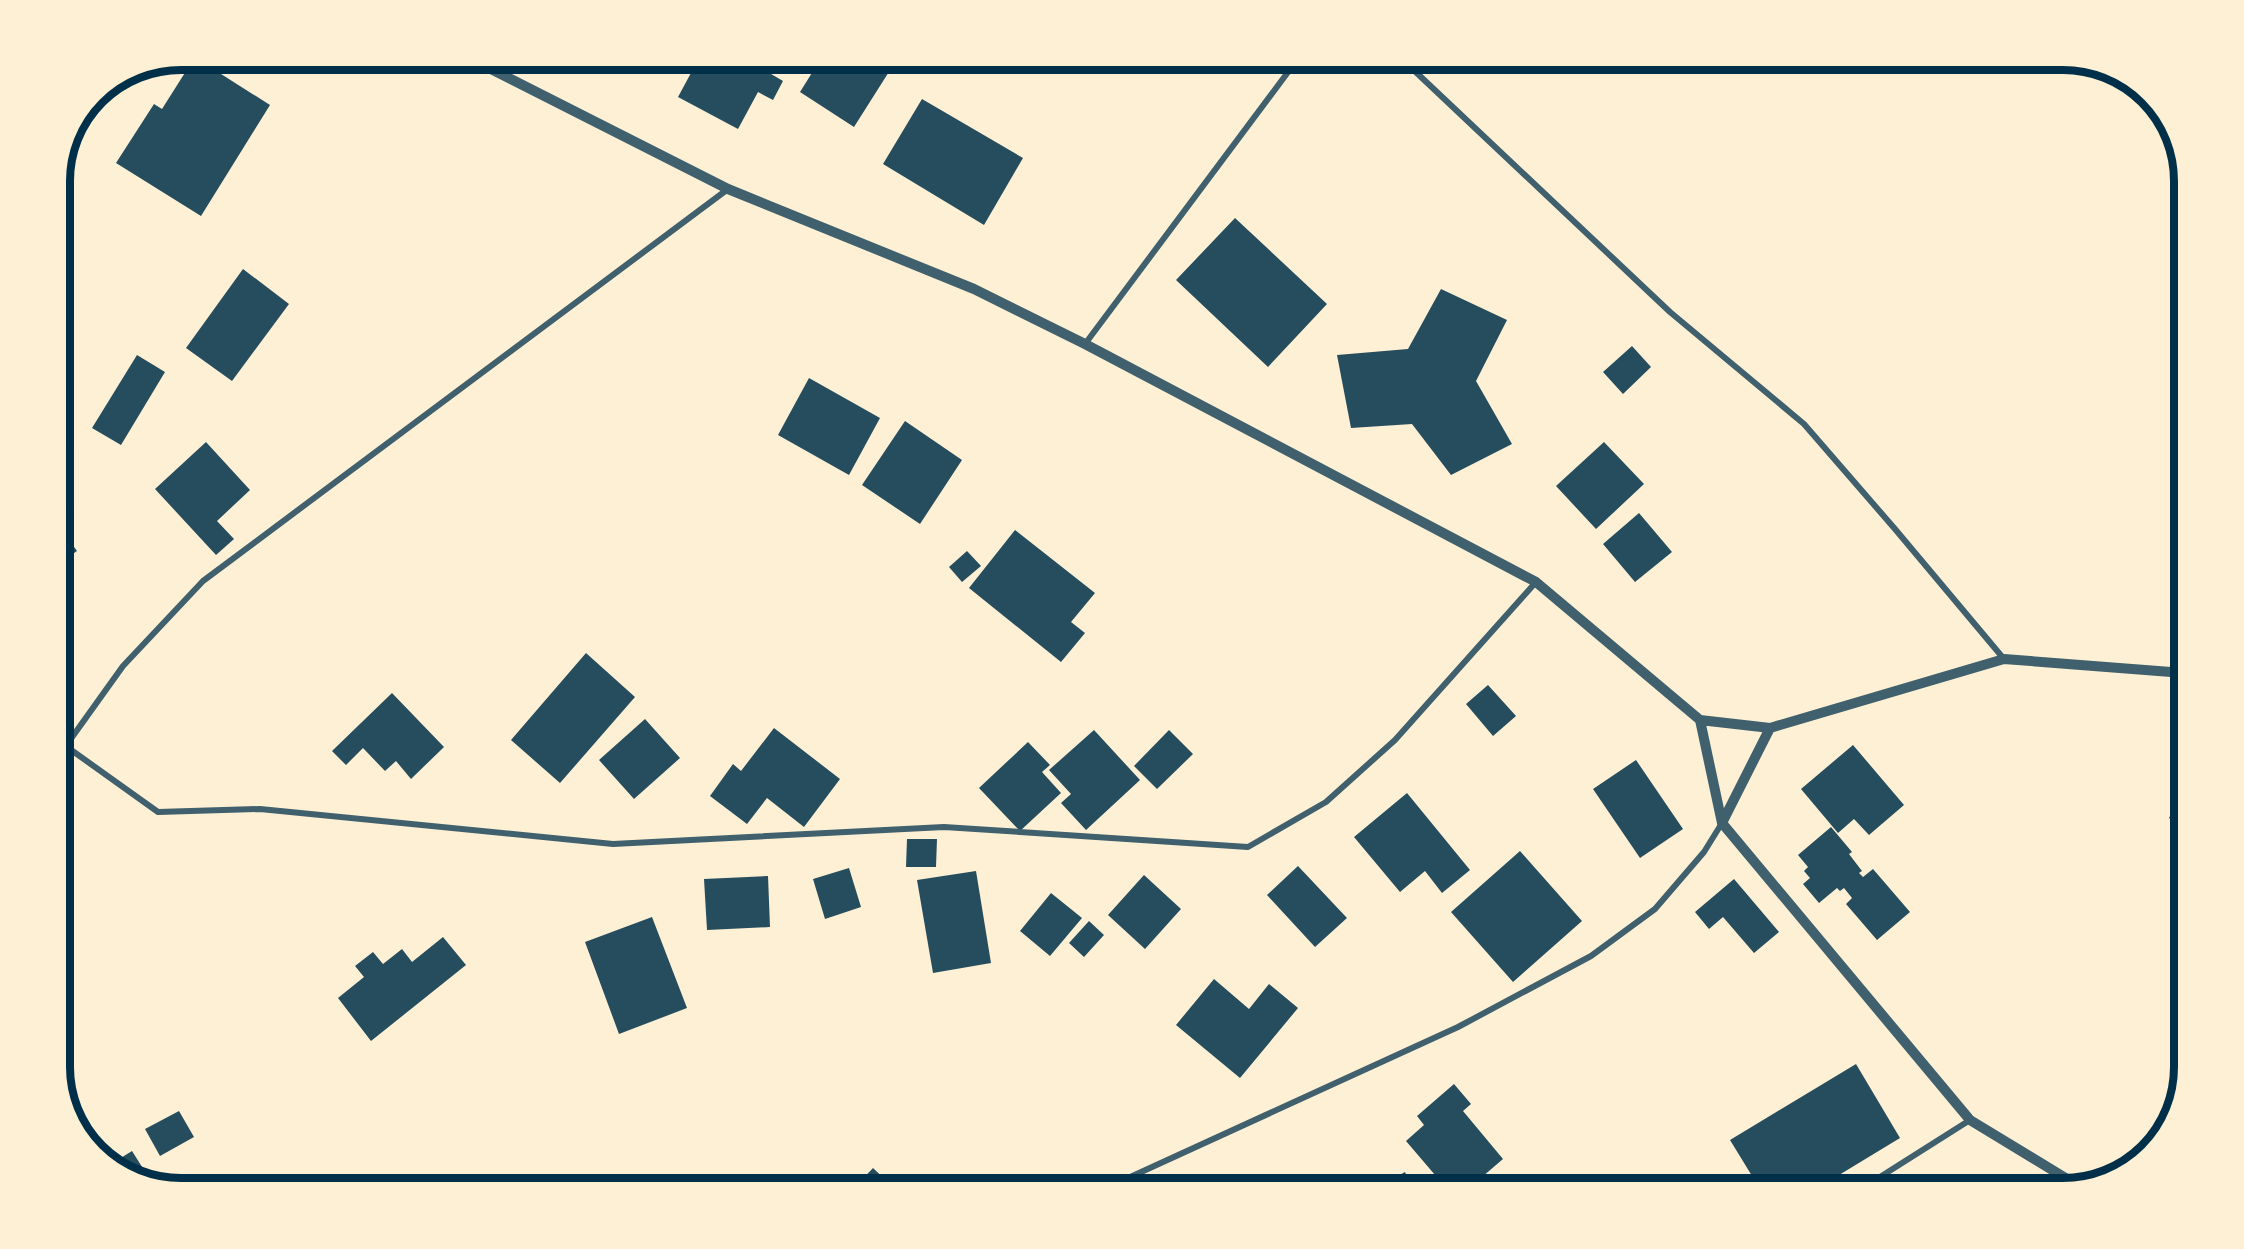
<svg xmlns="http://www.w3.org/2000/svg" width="2244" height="1249" font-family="'PT Sans',sans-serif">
  <rect width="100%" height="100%" fill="#fdf0d5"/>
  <path fill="#264d5e" d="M193,60h6l71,45 -69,111 -85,-53 38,-59 8,5z
    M698,60h74l-6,11 17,10 -10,19 -15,-8 -20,37 -60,-32z
    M820,60h61l11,7 -38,60 -54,-35z
    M123,77l-43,54 -6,-4 22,-32z
    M922,99l101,59 -39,67 -101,-61z
    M1235,218l92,86 -59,63 -92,-87z
    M243,269l46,35 -57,77 -46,-33z
    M1441,289l66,31 -31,61 36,63 -61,31 -39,-51 -61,4 -14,-73 71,-6z
    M1632,346l19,21 -28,27 -20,-22z
    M137,355l28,17 -44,73 -29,-17z
    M809,378l71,40 -31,57 -71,-40z
    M905,421l57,39 -42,64 -58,-39z
    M206,442l44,48 -33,31 17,18 -18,16 -61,-66z
    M1604,442l40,42 -48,45 -40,-43z
    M1639,513l33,39 -37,30 -32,-38z
    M1015,530l80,63 -24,29 14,11 -24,29 -92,-74z
    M63,531l14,20 -17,12v-29z
    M967,551l14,15 -19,16 -13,-15z
    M586,653l49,44 -75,86 -49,-43z
    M1488,685l28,31 -23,20 -27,-32z
    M392,693l52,54 -33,32 -15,-18 -11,10 -22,-23 -17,17 -14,-14z
    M645,719l35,39 -46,41 -35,-39z
    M774,728l66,51 -36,48 -37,-29 -20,26 -37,-28 23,-32 8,7z
    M1094,730l46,50 -54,50 -25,-27 10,-9 -22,-24z
    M1169,730l24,24 -36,35 -23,-23z
    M1028,742l22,23 -8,7 19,21 -41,38 -41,-43z
    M1853,745l51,60 -35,30 -15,-16 -16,14 -37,-44z
    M1636,760l47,69 -43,29 -47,-69z
    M2184,792v35l-15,-9z
    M1407,793l63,77 -28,23 -17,-22 -25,21 -46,-55z
    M1831,827l21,25 -3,2 13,17 -3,2 4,4 10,-8 37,43 -33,28 -31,-36 6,-6 -8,-10 -4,3 -3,-3 -18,15 -16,-19 7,-6 -6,-7 4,-4 -10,-12z
    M907,839h30l-1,28h-30z
    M1520,851l62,70 -69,61 -62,-70z
    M1298,866l49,52 -32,29 -48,-52z
    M849,868l12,39 -36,12 -12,-40z
    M976,871l15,92 -58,10 -16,-93z
    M1144,875l37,34 -36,40 -37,-34z
    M768,876l2,51 -63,3 -3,-51z
    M1734,879l45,53 -25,21 -31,-36 -14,12 -14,-17z
    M1051,893l31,25 -32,38 -30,-25z
    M652,917l35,91 -68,26 -34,-92z
    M1089,921l15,14 -20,22 -15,-14z
    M443,937l23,28 -95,76 -33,-43 26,-21 -9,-11 18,-14 10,12 19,-15 10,13z
    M1214,979l35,30 20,-25 29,24 -58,70 -64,-53z
    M1856,1064l44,74 -84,51h-56l-30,-49z
    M2184,1065v3l-5,20 -9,-9z
    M1454,1084l17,20 -8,7 40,48 -35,30h-21l-41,-48 18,-16 -7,-9z
    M179,1111l15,26 -34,19 -15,-27z
    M132,1151l19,30 -30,-8 -10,-9z
    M873,1168l22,21h-42z
    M1405,1172l8,17h-39z"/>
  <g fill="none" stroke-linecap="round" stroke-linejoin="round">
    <path stroke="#3f606c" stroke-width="6" d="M1403,60l267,252 134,112 91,105 109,130
      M1085,344l212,-284
      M60,742l98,70 102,-3 353,35 331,-17 304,20 78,-45 69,-62 141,-158
      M60,754l63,-88 80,-85 525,-392
      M1104,1189l354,-162 133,-71 64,-47 49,-57 18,-29
      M1861,1189l109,-69"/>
    <path stroke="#3f606c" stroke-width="10" d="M473,60l255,129 246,100 111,55 451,238 164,138
      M1700,720l22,103 248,297 107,65
      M1700,720l70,8 234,-69 180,14
      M1722,823l48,-95"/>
  </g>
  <path d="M0 0H2244V1249H0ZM181 70H2063A111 111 0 0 1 2174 181V1067A111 111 0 0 1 2063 1178H181A111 111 0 0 1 70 1067V181A111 111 0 0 1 181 70Z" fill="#fdf0d5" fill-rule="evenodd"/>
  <path fill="none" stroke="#003049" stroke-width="8" d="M181 70H2063A111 111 0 0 1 2174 181V1067A111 111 0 0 1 2063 1178H181A111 111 0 0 1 70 1067V181A111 111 0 0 1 181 70Z"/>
</svg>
